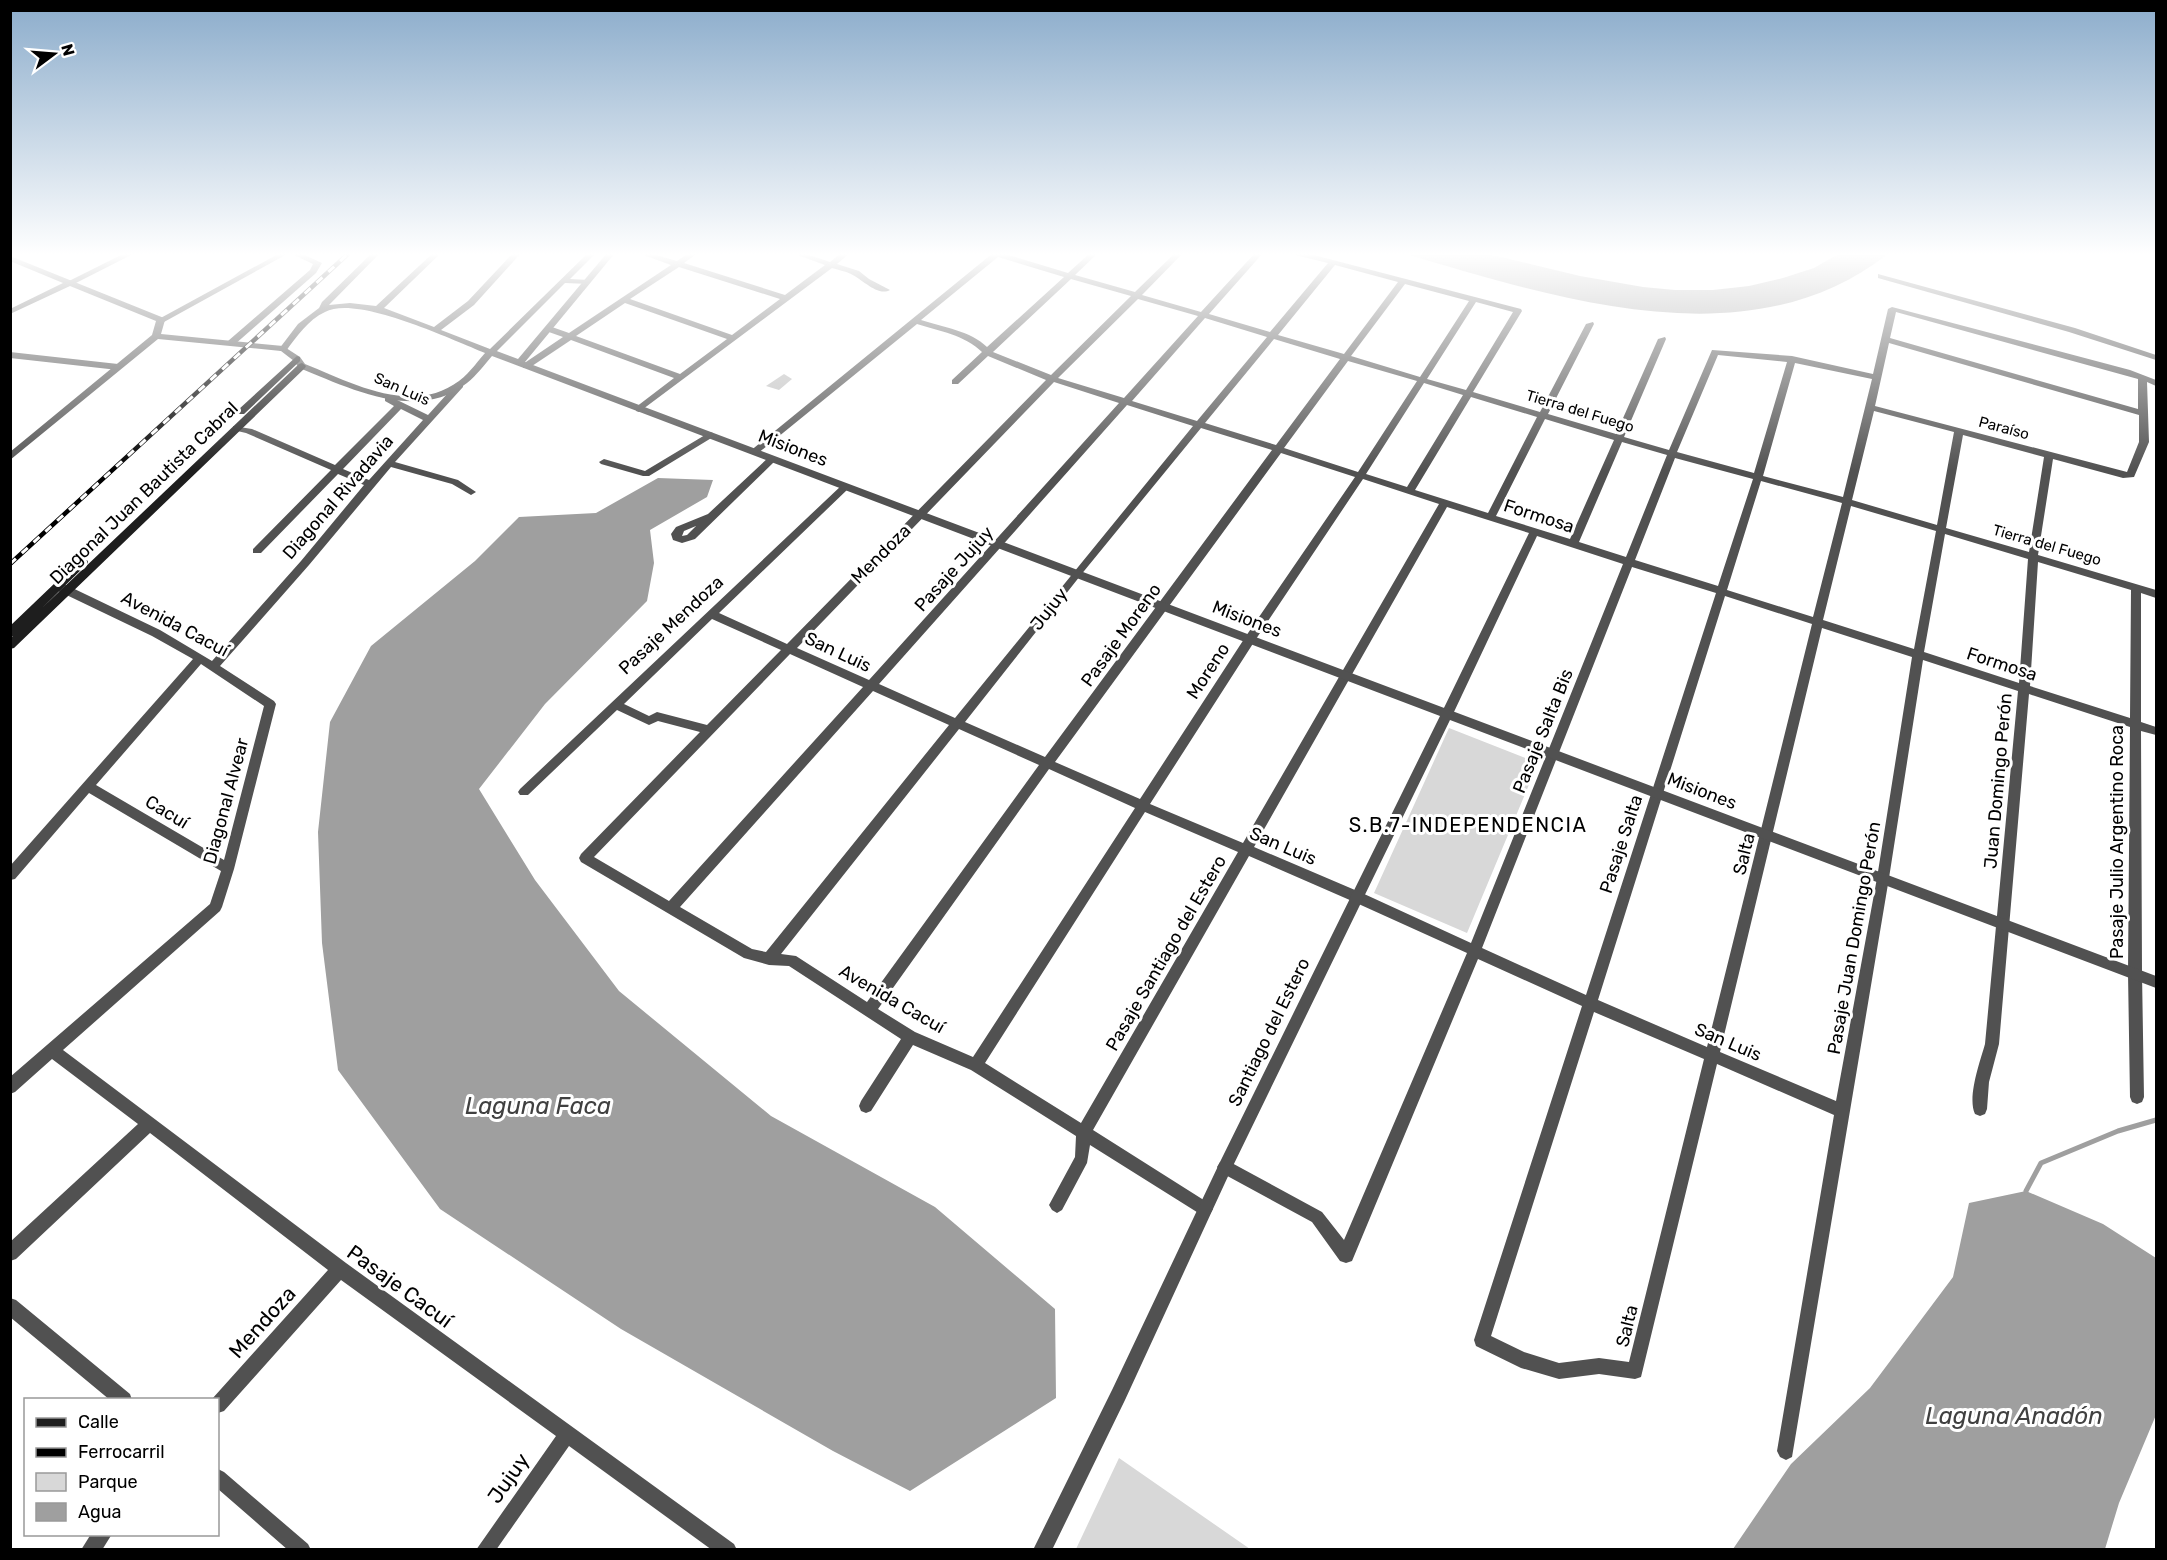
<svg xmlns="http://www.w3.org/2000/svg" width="2167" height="1560" font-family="Rubik,sans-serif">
  <rect width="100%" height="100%" fill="#fff"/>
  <path fill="#d8d8d8" d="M1449,728l89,35 -71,170 -93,-40z
    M1119,1458l131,91h-174z"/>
  <path fill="#9f9f9f" d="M1402,253h82l96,23 63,11 32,3h38l36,-4 34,-8 31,-10 26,-15h49c-139,111 -335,44 -487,0z
    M658,478l55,2 -6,17 -57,33 4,33 -7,38 -102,103 -66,85 56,91 84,111 152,125 164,91 120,102 1,89 -146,93 -77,-40 -212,-122 -181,-120 -102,-139 -16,-127 -4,-111 12,-110 41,-76 104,-85 44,-44 77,-4z
    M2026,1191l77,33 53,34v157l-37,88 -14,46h-372l58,-85 79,-76 83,-111 16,-74z"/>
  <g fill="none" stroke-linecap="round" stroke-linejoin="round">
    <path stroke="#9f9f9f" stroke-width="5" d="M2026,1191l15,-28 77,-32 38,-11"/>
  </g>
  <path fill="#c0c0c0" d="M784,374l8,5 -13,11 -13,-4z"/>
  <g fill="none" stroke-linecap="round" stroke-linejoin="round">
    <path fill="#515151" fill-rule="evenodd" d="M125,253h10l-63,32 -7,-2z
      M280,253h9l-125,69 -7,-2z
      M290,253h10l22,10 -6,10 -82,72h-6v-4l82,-71 3,-6z
      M372,253h8l-51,52 21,-2 26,3 57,-53h8l-57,55 50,19 34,-26 45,-48h8l-47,52 -33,25 49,19 98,-96h8l-26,26 19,1v4l-24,-1 -71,71h-6c-34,-13 -131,-60 -163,-42 -17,8 -28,24 -39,39h-6l-1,-2 19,-25 21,-16 3,-6z
      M638,253h11l28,8 12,-8h9l-14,10 101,32 40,-30 -33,-12h11l27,9 11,-9h9l-13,11 22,7 10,8 21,11c-12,7 -28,-11 -39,-16 -6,-3 -13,-4 -19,-6l-193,144 -3,-1v-4l38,-29 -103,-38 -42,28h-6v-4l40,-27 -17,-6v-4h6l17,6 102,-68zM679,267l101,32 -48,36 -102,-36zM625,303l102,36 -47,35 -104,-38z
      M993,253h9l66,20 22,-20h8l-23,22 60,17 40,-39h8l-41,42 59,17 54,-59h8l-54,61 61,18 58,-69 -33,-8 -1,-2h12l215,56 1,2 -49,81 67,20 46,-88 7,-2 1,2 -46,90 68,20 42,-95 7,-2 1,2 -42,98 45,13 43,-100 80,6 81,18 15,-65 4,-2 238,63 26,10v6l-9,-4 2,60 -15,35 -11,1 -70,-19 -15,96 118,35v8l-15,-5v129l15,5v8l-15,-4 1,242 2,124 -2,5 -5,2 -5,-2 -2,-5 -2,-124 2,-246 -101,-33 -30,350 -10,38 -2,27 -2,5 -5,2 -5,-2c-8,-17 5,-52 10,-70l33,-353 -95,-31 -34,218 -97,579 -6,3 -6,-3 -3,-6 57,-336 -117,-51 -76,313 -6,2 -36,-5 -40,5 -38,-11 -45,-22 -2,-6 108,-334 -104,-47 -126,302 -6,2 -6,-2 -28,-39 -92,-50 -3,-5 3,-5 5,-2 5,2 92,50 22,28 123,-287 -115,-52 -103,-45 -156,274 117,74 3,5 -3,5 -5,3 -5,-3 -110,-69 -3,18 -25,47 -5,3 -5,-3 -3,-5 26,-48 1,-21 -105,-66 -58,-25 -42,66 -5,2 -5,-2 -2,-5 2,-5 40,-62 -112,-73 -20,-1 -25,-7 -163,-96 -2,-4 2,-4 119,-122 -42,-11 -9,4 -32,-15 -89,85h-8l-2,-3 2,-3 322,-304h6v4l-129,124 68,31 259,-264 -58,-24 -30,28h-6v-4l30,-28c-17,-17 -43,-21 -65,-28l-160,130h-6l-2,-2zM998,257l66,20 -77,70c-16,-16 -44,-20 -66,-27zM1335,265l63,17 -54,72 -66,-19zM1071,279l60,17 -80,79 -58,-23zM1405,284l64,17 -49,76 -69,-21zM1138,299l60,17 -74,82 -66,-20zM1476,302l37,10 -47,78 -39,-11zM1896,312l242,67v30l-248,-71zM1205,318l62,19 -70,84 -65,-20zM1274,339l66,20 -64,86 -71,-22zM1889,343l250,72v27l-12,30 -252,-66zM1718,355l69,7 -33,111 -77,-21zM1348,361l69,20 -59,91 -74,-24zM1795,363l77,16 -29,118 -80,-21zM1054,382l65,21 -250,277 -72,-32zM1424,383l39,12 -56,92 -41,-13zM1471,397l66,20 -49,96 -73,-23zM1127,405l66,21 -238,292 -76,-34zM1874,411l80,21 -17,93 -85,-25zM1545,419l69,21 -44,99 -74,-23zM1201,428l71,22 -227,307 -80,-35 115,-146zM1963,435l81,22 -15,95 -83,-24zM1622,442l45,13 -41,102 -47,-15zM1281,453l74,24 -109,159 -106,163 -85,-37zM1675,458l78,21 -35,107 -83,-26zM1363,479l76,25 -196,339 -93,-39 104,-162zM1761,481l81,22 -29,114 -86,-27zM1851,506l85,25 -22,118 -91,-29zM1447,507l82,26 -88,181 2,3h8l2,-3 84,-178 86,28 -152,379 -109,-50 -108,-46zM1945,534l83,25 -9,124 -95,-31zM2038,562l93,28 -1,128 -100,-32zM1632,567l84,26 -130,402 -104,-47zM1725,596l87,28 -105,423 -109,-47zM712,619l69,31 -74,75 -50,-13 -8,4 -25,-12zM1822,628l90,29 -35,221 -41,223 -116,-49zM790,654l73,33 -194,214 -75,-44zM873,691l76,34 -183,227 -14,-3 -72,-42zM959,729l80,36 -172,237 -71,-46 -15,-2zM1049,769l86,39 -162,249 -58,-25 -37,-23zM1145,812l93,40 -157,271 -96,-60zM1594,1012l110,47 -75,303 -30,-4 -40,5 -35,-11 -33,-16z
      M1878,274l197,54 81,27v5l-87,-28 -191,-54z
      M10,352l108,12 4,3 -4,3 -108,-12z
      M460,382l3,1v4l-68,75 63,18 18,12 -5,3 -19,-11 -61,-17 -82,98 -89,101 54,35 2,3 -42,165 -12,38 -2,4 -157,139 283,213 388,281 3,6h-25l-143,-104 -73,104h-20l80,-114 -215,-156 -117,131 -6,2v-13l-6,-1 116,-129 -178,-137 -134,126 -6,2v-19l128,-118 -86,-65 -37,33 -5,2v-17l200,-173 11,-33 -132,-78 -74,86 -5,1v-14l183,-207 -41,-23 -98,-47 -1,-3 5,-4 4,1 98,47 52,31 89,-100 63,-76 -26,-11 -77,79h-8v-4l78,-79 -85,-37 -13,-3v-4l19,3 83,36 59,-59 -9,-5v-4h6l37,18 29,-32zM401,409l22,11 -54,60 -26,-11zM201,664l63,42 -40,154 -128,-75z
      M710,432l3,1v4l-64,39h-6l-42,-12 -2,-2 5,-3 41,12z
      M772,456l3,1v4l-80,78 -13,4 -9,-3 -2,-6 5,-7 32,-13 61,-57zM696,526l-9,9 -5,1 2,-5z
      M10,1298l6,2 114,94 2,6h-22l-100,-83z
      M218,1469l6,3 84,72 3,6h-23l-70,-61z
      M91,1534h21l-10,16h-21z"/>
    <path fill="#515151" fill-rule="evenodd" d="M607,253h8l-90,109 1631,614v12l-706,-268 -220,452 -105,228 -73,150h-19l80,-162 107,-226 220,-446 -948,-360c-8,9 -15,19 -25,27 -50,40 -117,5 -168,-15l-5,-7 -13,-10 -123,-12 -148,121v-8l142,-117 4,-14 -86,-35 -60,28v-5l53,-26 -53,-22v-5l154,62 1,2 -4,14 122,12 17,11 5,7c47,19 107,52 154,17 12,-9 19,-21 29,-31h6l24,9z"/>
    <path fill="#1e1e1e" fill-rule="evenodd" d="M297,356l3,1v4l-56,53h-6v-4z
      M302,363l4,3 -1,2 -291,280 -4,1v-11l3,-2 -3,1v-11l69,-66h8l1,2 -1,2 -45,44 257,-244z"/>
    <defs>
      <path id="rail" d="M10,564l339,-311"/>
    </defs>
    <use href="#rail" stroke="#000" stroke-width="4.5"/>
    <use href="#rail" stroke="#fff" stroke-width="3" stroke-dasharray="8" stroke-linecap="butt"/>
  </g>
  <linearGradient id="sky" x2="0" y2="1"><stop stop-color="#8baccb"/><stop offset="0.54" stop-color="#fff"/><stop offset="1" stop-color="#fff" stop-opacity="0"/></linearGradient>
  <rect width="2167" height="471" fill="url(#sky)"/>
  <g text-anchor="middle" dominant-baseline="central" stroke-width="6" stroke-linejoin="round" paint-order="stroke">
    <g font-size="15" fill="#000" stroke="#fff">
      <text transform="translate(402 389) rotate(24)">San Luis</text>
      <text transform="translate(1580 411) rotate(17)">Tierra del Fuego</text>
      <text transform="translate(2004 428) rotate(15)">Paraíso</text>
      <text transform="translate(2047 545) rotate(16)">Tierra del Fuego</text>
    </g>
    <g font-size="18" fill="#000" stroke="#fff">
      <text transform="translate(793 448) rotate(21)">Misiones</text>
      <text transform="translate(144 493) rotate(-44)">Diagonal Juan Bautista Cabral</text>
      <text transform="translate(338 497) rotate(-49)">Diagonal Rivadavia</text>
      <text transform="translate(1539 516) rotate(18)">Formosa</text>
      <text transform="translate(881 554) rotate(-45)">Mendoza</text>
      <text transform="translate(954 569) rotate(-48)">Pasaje Jujuy</text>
      <text transform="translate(1049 609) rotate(-52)">Jujuy</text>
      <text transform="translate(1247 619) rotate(21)">Misiones</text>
      <text transform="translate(175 624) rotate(28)">Avenida Cacuí</text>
      <text transform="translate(671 625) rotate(-43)">Pasaje Mendoza</text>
      <text transform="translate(1121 635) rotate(-54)">Pasaje Moreno</text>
      <text transform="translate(838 652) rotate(25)">San Luis</text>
      <text transform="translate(2002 664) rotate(18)">Formosa</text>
      <text transform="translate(1208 671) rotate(-57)">Moreno</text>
      <text transform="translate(1543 731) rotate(-68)">Pasaje Salta Bis</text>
      <text transform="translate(1998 781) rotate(-85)">Juan Domingo Perón</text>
      <text transform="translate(1702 791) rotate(21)">Misiones</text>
      <text transform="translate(226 801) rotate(-75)">Diagonal Alvear</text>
      <text transform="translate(167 812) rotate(31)">Cacuí</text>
      <text transform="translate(2117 842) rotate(-90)">Pasaje Julio Argentino Roca</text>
      <text transform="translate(1621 844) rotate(-72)">Pasaje Salta</text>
      <text transform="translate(1283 846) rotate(23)">San Luis</text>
      <text transform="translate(1744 854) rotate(-76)">Salta</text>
      <text transform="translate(1854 938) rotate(-80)">Pasaje Juan Domingo Perón</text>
      <text transform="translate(1166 953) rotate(-60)">Pasaje Santiago del Estero</text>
      <text transform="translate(892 999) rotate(30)">Avenida Cacuí</text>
      <text transform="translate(1269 1032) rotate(-64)">Santiago del Estero</text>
      <text transform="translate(1728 1042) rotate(23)">San Luis</text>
      <text transform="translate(1627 1326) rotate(-76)">Salta</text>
    </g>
    <g font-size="20" letter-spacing="1.5" fill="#000" stroke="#fff">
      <text x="1468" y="825">S.B.7-INDEPENDENCIA</text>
    </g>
    <g font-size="21" fill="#000" stroke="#fff">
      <text transform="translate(400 1286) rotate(36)">Pasaje Cacuí</text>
      <text transform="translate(262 1322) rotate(-48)">Mendoza</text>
      <text transform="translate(508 1478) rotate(-55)">Jujuy</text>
    </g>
    <g font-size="24" font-style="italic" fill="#404040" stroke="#fff">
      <text x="538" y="1106">Laguna Faca</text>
      <text x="2014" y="1416">Laguna Anadón</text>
    </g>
  </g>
  <rect width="2167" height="1560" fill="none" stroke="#000000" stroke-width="24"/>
  <rect x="24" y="1398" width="195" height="138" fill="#ffffff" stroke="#999999" stroke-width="1.5"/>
  <rect x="36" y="1418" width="30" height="9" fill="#1e1e1e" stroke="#999999" stroke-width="1.5"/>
  <text x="78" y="1428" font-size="18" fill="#000000">Calle</text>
  <rect x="36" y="1448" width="30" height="9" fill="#000000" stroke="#999999" stroke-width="1.5"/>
  <text x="78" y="1458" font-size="18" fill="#000000">Ferrocarril</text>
  <rect x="36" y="1473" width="30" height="18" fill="#d8d8d8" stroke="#999999" stroke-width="1.5"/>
  <text x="78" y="1488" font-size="18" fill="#000000">Parque</text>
  <rect x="36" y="1503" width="30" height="18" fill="#9f9f9f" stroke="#999999" stroke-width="1.5"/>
  <text x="78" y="1518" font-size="18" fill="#000000">Agua</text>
  <g transform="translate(54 54) rotate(74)" stroke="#ffffff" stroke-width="4.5" paint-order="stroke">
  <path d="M0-4.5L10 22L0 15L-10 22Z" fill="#000000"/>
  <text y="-9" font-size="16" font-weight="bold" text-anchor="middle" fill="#000000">N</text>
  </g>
</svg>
